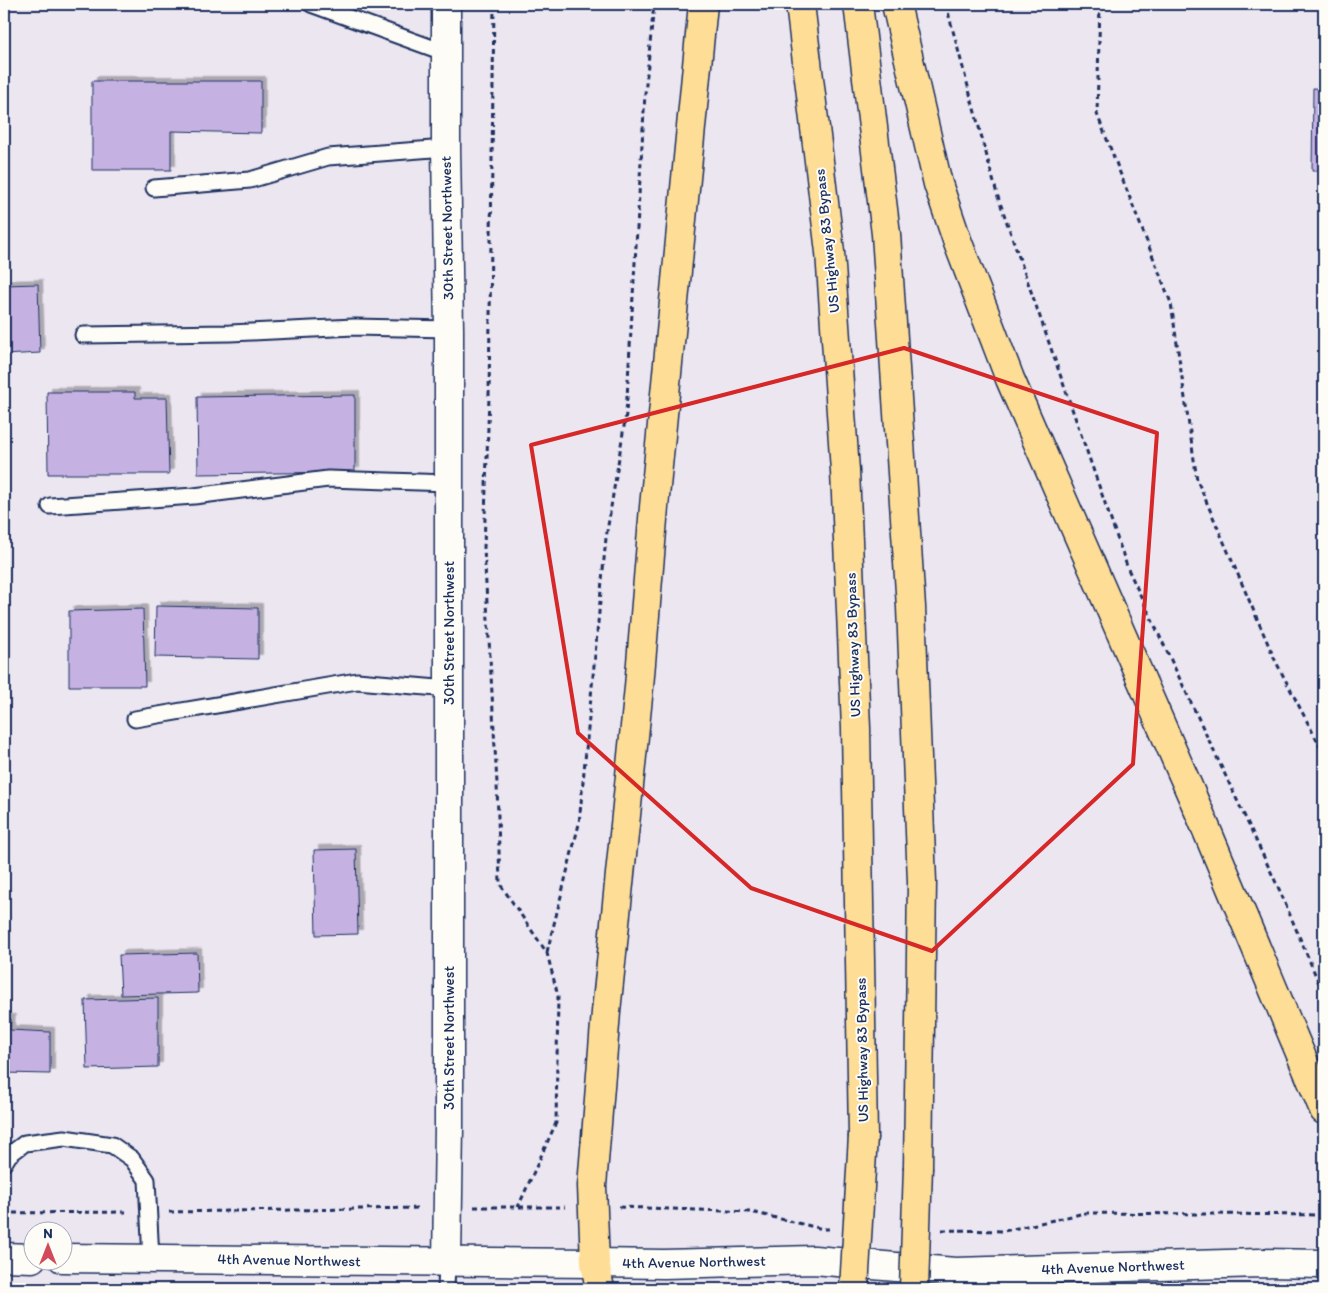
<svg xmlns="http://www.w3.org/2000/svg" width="1328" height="1293" font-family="Itim,sans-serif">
  <defs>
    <filter id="shadow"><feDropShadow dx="4.5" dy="-4.5" stdDeviation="0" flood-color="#0004"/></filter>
  </defs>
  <rect width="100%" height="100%" fill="#ece6f1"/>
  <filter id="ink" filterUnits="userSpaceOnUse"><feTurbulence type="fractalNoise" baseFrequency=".02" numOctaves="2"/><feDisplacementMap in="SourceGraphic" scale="10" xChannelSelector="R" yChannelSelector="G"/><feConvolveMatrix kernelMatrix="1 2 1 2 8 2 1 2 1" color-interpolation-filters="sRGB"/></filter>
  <g filter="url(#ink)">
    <path fill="#c5b2e2" stroke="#1b2f5e" filter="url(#shadow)" d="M92,81h169v52l-90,-2v39h-79z
      M1313,88l11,1v82h-12z
      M38,284l2,69 -36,2v-70z
      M47,392h88v6h32l2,76h-121z
      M355,395v77l-157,2 -1,-77z
      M156,606l102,2v51l-103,-2z
      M143,609l2,77h-76v-75z
      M356,849l2,85 -42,1 -2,-85z
      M197,953l1,40 -77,2 -2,-40z
      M158,998v69l-71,2 -2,-69z
      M4,1019h7l-1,11 40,2v42l-46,-1z"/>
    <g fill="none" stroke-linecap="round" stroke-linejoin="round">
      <defs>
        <path id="service" d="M311,4l135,49
          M154,188l96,-8 78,-23 118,-9
          M83,335l147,-2 124,-6 95,2
          M50,506l144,-10 134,-17 121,4
          M135,719l222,-38 92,8
          M4,1163l5,-8 16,-12 39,-5 48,7 20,14 15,21 4,79
          M446,1289l1,-27"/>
        <path id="minor" d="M446,4v144l3,181v798l-2,135"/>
        <path id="tertiary" d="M4,1257l28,1
          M62,1258l533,5"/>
        <path id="secondary" d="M595,1263l69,1 150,-4 141,12 305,-9 64,1"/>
        <path id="trunk" d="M800,4l30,248 15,219 11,257 7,408
          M858,4l28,230 25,373 11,275 -4,285
          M896,4l42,180 20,59 52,136 190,435 124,296
          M600,1289l-5,-26 -3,-77 14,-174 33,-325 15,-180 49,-503"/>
      </defs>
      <use href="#service" stroke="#1b2f5e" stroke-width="19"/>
      <use href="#minor" stroke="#1b2f5e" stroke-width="31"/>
      <use href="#tertiary" stroke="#1b2f5e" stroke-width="31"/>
      <use href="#secondary" stroke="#1b2f5e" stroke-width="31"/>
      <use href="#trunk" stroke="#1b2f5e" stroke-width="31"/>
      <path stroke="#1b2f5e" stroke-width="3" stroke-dasharray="5 4" stroke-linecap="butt" d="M494,4l-5,392 -5,152 13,236 3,100 47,69 11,43 -2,127 -38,84
        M947,4l2,12 48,178 131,375 151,320 45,106
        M1100,4l-3,110 74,189 26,177 78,180 49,94
        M547,952l32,-128 27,-286 20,-124 19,-320 9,-90
        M474,1207h91
        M619,1207l132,5 72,17h8
        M169,1212l251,-4
        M4,1213l124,-1
        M942,1230l62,1 81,-18 239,2"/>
      <use href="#service" stroke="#fdfcf7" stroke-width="15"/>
      <use href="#minor" stroke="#fdfcf7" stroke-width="28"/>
      <use href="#tertiary" stroke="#fdfcf7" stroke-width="28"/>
      <use href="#secondary" stroke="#fdfcf7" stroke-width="28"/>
      <use href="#trunk" stroke="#fedd96" stroke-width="28"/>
      <defs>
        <path id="trunk-bridge" d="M854,1289l9,-153
          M914,1289l4,-122"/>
      </defs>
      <use href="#trunk-bridge" stroke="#1b2f5e" stroke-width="31" stroke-linecap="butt"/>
      <use href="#trunk-bridge" stroke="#fedd96" stroke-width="28"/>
    </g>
  </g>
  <path fill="none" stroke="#d62828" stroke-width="4" stroke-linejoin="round" d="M904,348l253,85 -24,331 -201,187 -181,-63 -173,-155 -47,-288z"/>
  <g text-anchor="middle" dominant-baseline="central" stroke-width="4" stroke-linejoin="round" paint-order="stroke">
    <g font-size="15" fill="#1b2f5e" stroke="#fdfcf7">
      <text transform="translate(447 228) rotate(-91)">30th Street Northwest</text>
      <text transform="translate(827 241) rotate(-96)">US Highway 83 Bypass</text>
      <text transform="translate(449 633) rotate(-90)">30th Street Northwest</text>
      <text transform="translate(853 645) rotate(-92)">US Highway 83 Bypass</text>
      <text transform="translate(449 1038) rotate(-90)">30th Street Northwest</text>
      <text transform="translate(862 1050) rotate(-91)">US Highway 83 Bypass</text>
      <text transform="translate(289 1260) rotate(1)">4th Avenue Northwest</text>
      <text transform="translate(694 1262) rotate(-1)">4th Avenue Northwest</text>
      <text transform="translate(1113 1267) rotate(-2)">4th Avenue Northwest</text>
    </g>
  </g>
  <rect width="1328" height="1293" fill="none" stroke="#fdfcf7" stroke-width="20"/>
  <rect x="10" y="10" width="1308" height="1273" fill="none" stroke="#1b2f5e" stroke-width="2" filter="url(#ink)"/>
  <g transform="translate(48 1246)"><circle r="24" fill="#fdfcf7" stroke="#a3aaba"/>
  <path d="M0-4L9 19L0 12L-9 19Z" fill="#d1495b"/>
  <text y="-8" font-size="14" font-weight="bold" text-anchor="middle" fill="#1b2f5e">N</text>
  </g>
</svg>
